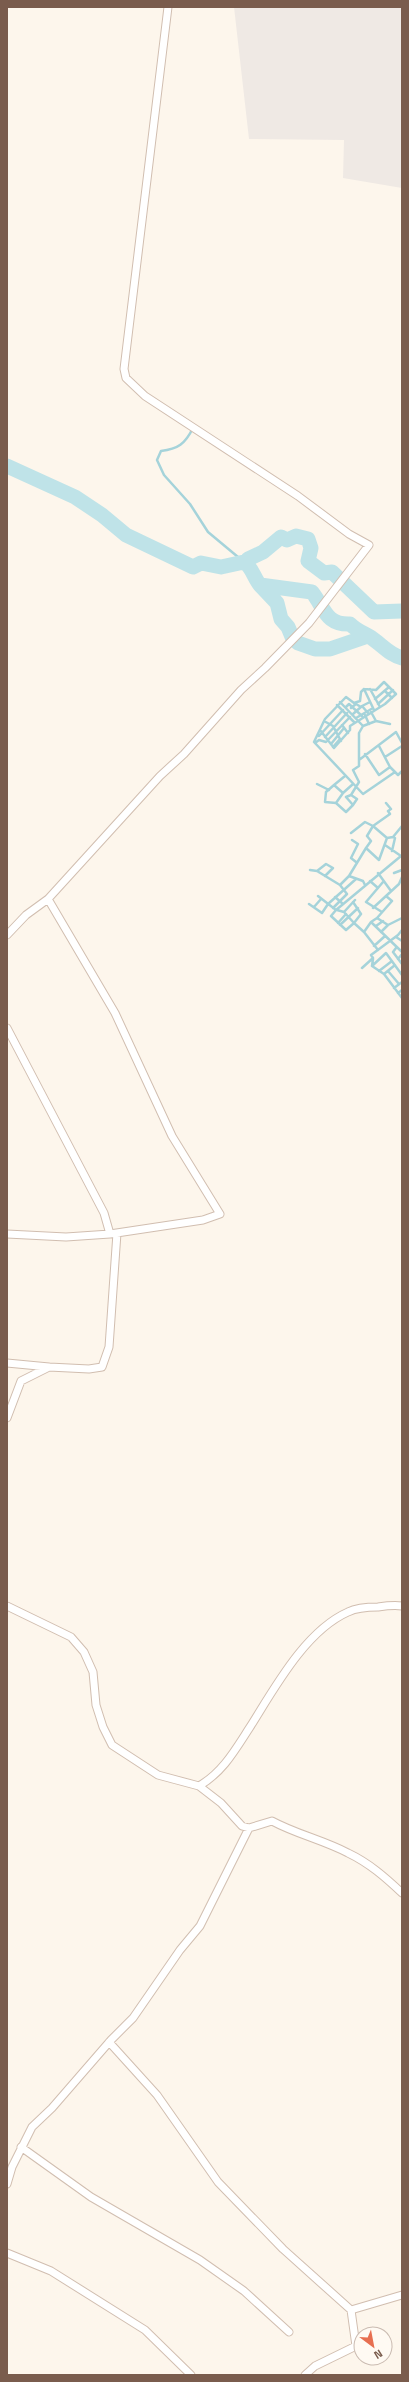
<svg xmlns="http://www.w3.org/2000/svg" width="409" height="2382" font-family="'Titillium Web',sans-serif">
  <rect width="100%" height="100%" fill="#fdf6ec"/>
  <path fill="#efe9e4" d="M234,7h168v181l-59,-10 1,-38 -95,-1z"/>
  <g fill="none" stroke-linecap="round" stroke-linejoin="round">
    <path stroke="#a5d3da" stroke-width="2.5" d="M193,428c-8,16 -15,21 -32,23l-4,9 7,15 26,29 18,28 36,30
      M364,689l10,21
      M370,689l10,18
      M385,691l7,7
      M375,699l14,-12
      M340,702l23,24 13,-5 14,3
      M378,704l15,-14
      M337,705l17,17
      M362,706l8,-4
      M346,707l3,-3 13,12
      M351,708l5,-4 5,3
      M371,712l5,9
      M353,714l9,-8 6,7
      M365,715l4,9
      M356,718l17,-10
      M324,721l9,5 8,15
      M342,725l6,8
      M320,730l14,18 16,-18v-4l35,-22 11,-10 -12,-12 -8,8 -12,-1 -3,3 -1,9 -6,2 -8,-6 -21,22 -1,2 -10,21 49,52 32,-22 3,3 4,-4
      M319,736l24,-26
      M325,737l22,-24
      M315,743l4,-3 7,2 24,-25
      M331,744l13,-16
      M379,746l11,21
      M333,747l7,-8
      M365,754l14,21 11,-8 5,5
      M385,757l17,-11
      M359,760v-27l4,-7
      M317,784l12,6
      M334,785l-8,7 -1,10 11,1 7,-10 10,-9
      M343,793l-9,-8 11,-9
      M351,795l6,4 -4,6 -7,-8 5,-2 8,-13 -6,-12 6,-4v-6l37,-28 6,11
      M336,803l10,9 7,-7
      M386,803l5,6 -3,2 2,3 -17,12 14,12
      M351,833l14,-11 8,4 -6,10 4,5 -5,7 13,12 8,-22 6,-1 9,-11
      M352,840l6,4 -7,14 5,4
      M385,845l16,11
      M392,851l3,-13 -2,-1
      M310,870l7,1 23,14
      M317,871l9,-7 7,4 -8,8
      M378,873l13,18
      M394,873l8,-3
      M349,876l17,-28
      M370,881l8,7
      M318,896l18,14 -5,6 15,14 8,-7 10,9
      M335,897l8,7
      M309,904l13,9 6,-9 28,-25
      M314,907l7,-8
      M333,908l14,-14 -7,-9 9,-9 14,5 2,4
      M373,908l26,-24 3,-7
      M336,910l65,-54
      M337,910l7,2 10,11 7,-9 -8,-12
      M344,912l11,-12
      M382,912l-16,-10 17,-20
      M377,918l15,-17 -6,-5
      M371,922l31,30
      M338,923l8,-9
      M340,925l18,-17
      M376,926l7,-5
      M381,932l7,-7 14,-7
      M396,937l6,4
      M374,946l11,-10
      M396,948l-3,4 9,12
      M378,950l-14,-18 7,-10 6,-4 11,7
      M373,959l-1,7 12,8 18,24
      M398,959l4,-5
      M372,966l14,-13 16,22
      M362,968l11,-10 -2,-3 27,-20 4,-5
      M379,971l13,-10
      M388,971l11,13
      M384,974l11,-9
      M394,988l8,-6
      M398,993l4,-3"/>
    <path stroke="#bfe3e8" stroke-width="15" d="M7,466l68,31 27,18 24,20 67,32 8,-4 20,4 23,-5c8,5 10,16 16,23l52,7c13,17 14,33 38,32 8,8 17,10 23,15 10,7 17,16 29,19
      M248,559l15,-7 18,-15 6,3 9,-4 12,3 3,9 -3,13 16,12 8,-1 42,40 28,-1
      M260,585l17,18 4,16 7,8 5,12 5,4 17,6h15l38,-13"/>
    <defs>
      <path id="street" d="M7,935l19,-20 22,-16 112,-123 24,-22 57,-64 24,-22 44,-45 60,-78 -20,-11 -51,-38 -153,-100 -19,-18 -2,-9 44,-362
        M7,1028l97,185 6,21 93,-14 17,-6 -48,-78 -57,-123 -67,-114
        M7,1234l59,3 44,-3
        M7,1363l42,4
        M7,1418l14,-37 28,-14 40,2 13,-2 7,-20 8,-114
        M7,1606l64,31 13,15 9,20 3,33 7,22 9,18 46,30 41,11c24,-14 36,-36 51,-59 24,-38 55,-96 98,-115 8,-4 20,-5 30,-5 7,-1 17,-2 24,-1
        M199,1786l22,17 21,23 7,2 23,-7c24,13 51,19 76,32 21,10 37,24 54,40
        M109,2042l48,53 61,87 65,67 68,61
        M21,2147l70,50 109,63 44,31 45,41
        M7,2184l5,-17 20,-40 20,-19 59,-68 22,-22 47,-68 20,-24 49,-98
        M7,2253l44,18 94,59 46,45
        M305,2375l10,-9 41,-20 -5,-36 51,-15"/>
    </defs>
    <use href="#street" stroke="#d1beb0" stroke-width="9"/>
    <use href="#street" stroke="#fff" stroke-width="7"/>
  </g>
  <rect width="409" height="2382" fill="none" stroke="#7a5c4d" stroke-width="16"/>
  <g transform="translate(373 2346) rotate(148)"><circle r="19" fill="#fffaf3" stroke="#cabbb1"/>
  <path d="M0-3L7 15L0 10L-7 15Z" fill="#e76f51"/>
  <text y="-6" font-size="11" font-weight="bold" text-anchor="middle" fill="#7a5c4d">N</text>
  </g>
</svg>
